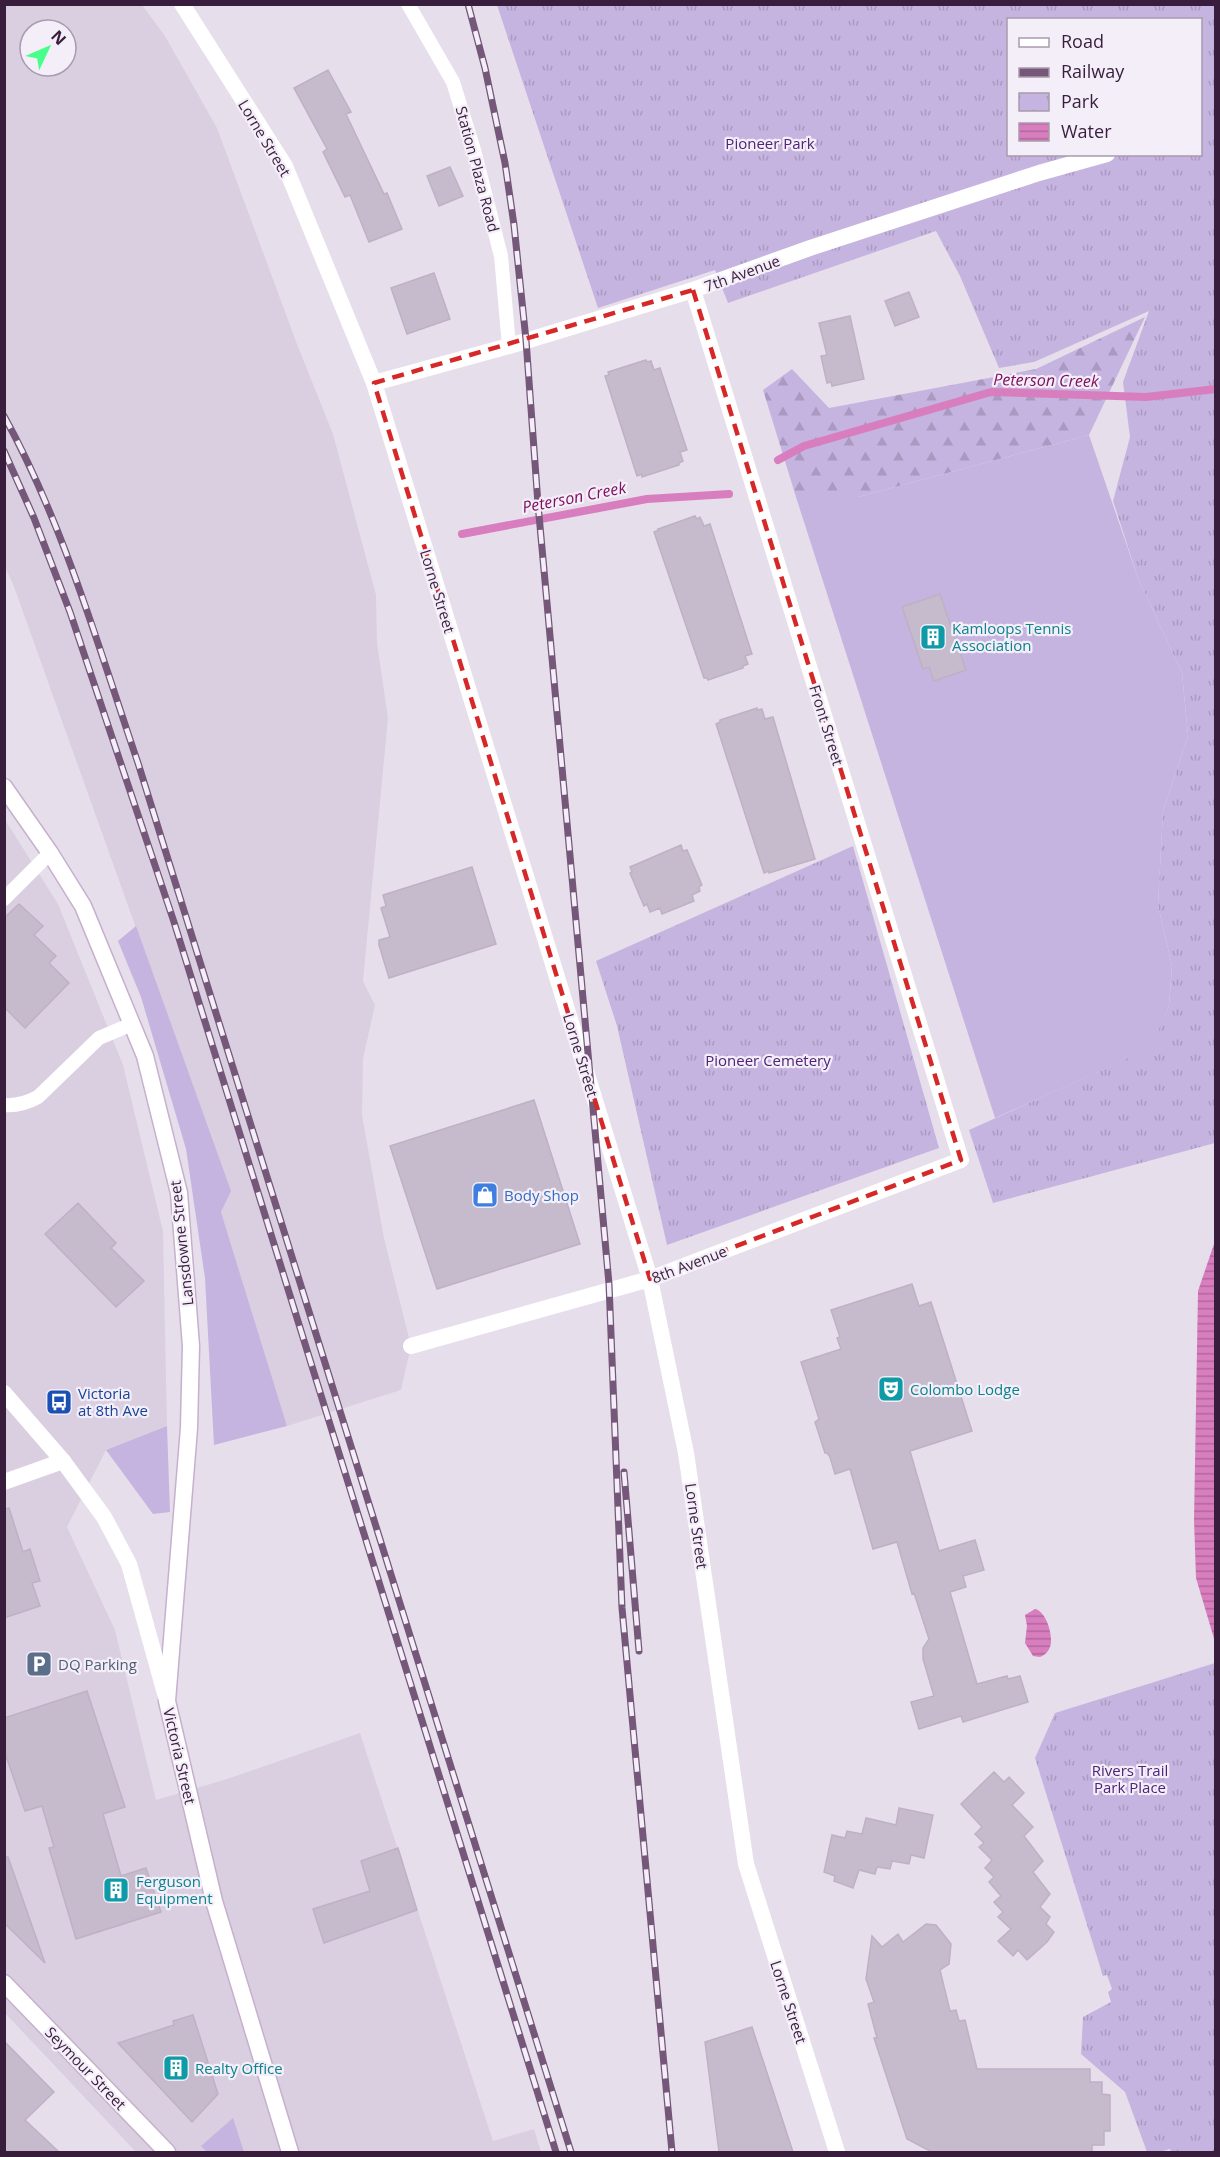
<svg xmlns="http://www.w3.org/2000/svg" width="1220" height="2157" font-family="'Open Sans',sans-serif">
  <defs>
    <pattern id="forest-firs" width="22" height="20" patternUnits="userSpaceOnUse" patternTransform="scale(1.5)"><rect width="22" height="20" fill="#c5b4e0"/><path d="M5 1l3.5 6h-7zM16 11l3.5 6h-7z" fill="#aa9ac1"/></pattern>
    <pattern id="park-tufts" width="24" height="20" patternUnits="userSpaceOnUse" patternTransform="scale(1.5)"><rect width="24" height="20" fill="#c5b4e0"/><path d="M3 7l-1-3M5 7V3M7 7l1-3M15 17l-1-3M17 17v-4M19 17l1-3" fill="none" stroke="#aa9ac1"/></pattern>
    <pattern id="water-rules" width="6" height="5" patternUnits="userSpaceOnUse" patternTransform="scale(1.5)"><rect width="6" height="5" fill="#d87ebf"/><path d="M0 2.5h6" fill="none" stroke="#b0679c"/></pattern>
  </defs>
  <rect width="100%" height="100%" fill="#e7deec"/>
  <path fill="#dacfe0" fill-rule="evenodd" d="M5,5h137l23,31 52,92 80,216 36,90 43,161 1,48 11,75 -25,263 12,24 -12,54 -1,56 22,123 27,108 -10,44 -114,36 -66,-214 9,-21 -217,-607 -8,-17zM30,30h36v36h-36z
    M4,818l54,86 65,161 40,166 4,195 -61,24 -39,77 48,103 41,170 68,-20 136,-47 133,408 41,-12 7,23h-405l-131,-139z"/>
  <path fill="#c5b4e0" d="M1089,435l49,143 44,95 6,62 -25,76 -5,94 14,61 -3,40 -17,42 -157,70 -199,-621h62z
    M136,926l95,265 -10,21 66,214 -73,19 -9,-167 -19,-129 -45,-152 -23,-56z
    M167,1426l3,86 -17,2 -47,-64z
    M233,2118l11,34h-37l-6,-6z"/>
  <path fill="url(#forest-firs)" d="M1145,317l-56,118 -231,62h-62l-33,-107 29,-21 37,39 207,-39z"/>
  <path fill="url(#park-tufts)" fill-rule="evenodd" d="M497,5h718v1138l-222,60 -24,-73 182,-82 18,-42 3,-40 -14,-61 5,-94 25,-76 -6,-62 -44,-95 -25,-77 17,-64 -7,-55 26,-71 -115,51 -35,6 -39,-92 -24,-45 -208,72 -13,-33 -117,38zM1008,20h192v134h-192z
    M853,846l86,302 -272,97 -50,-219 -21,-65z
    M1215,1663v489h-44l-1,-3 -10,3h-13l-22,-60 -44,-38 2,-37 28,-15 -3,-10 4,-3 -5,-14 -4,1 -68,-218 20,-45z"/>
  <path fill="url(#water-rules)" d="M1215,1241v401l-19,-64 -2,-58 4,-229z
    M1035,1609c11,2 19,27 15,38 -2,5 -5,8 -10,10l-7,-1 -8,-13 2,-17 -2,-11z"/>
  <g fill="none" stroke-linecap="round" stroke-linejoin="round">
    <path stroke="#d87ebf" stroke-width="8" d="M778,460l26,-14 187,-54 155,5 70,-8
      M462,534l185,-35 82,-5"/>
  </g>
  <path fill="#c6bacd" stroke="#bfb0c6" stroke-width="1.5" d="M328,70l23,42 -5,2 38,80 3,-1 15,36 -33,13 -19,-47 -5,2 -22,-45 4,-3 -33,-61z
    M450,167l13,29 -24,10 -12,-30z
    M434,273l16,46 -43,15 -16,-46z
    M909,292l10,25 -24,9 -10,-25z
    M850,316l14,63 -32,7 -1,-4 -4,1 -6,-27 6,-1 -8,-32z
    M646,360l1,2 4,-1 3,9 6,-2 27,82 -7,2 3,9 -4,2v2l-37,12v-3l-5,2 -32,-100 4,-1 -1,-3z
    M695,516l2,3 3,-2 4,9 6,-2 42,130 -7,2 3,8 -5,2v2l-35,12 -1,-2h-3l-50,-146 5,-2 -1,-1z
    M940,594l26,76 -32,11 -5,-14 -6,2 -21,-62z
    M757,708v2l5,-1 3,10 8,-2 42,142 -46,14v-2l-5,2 -48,-149 4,-2v-2z
    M681,845l2,6 4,-1 15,35 -3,2 1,4 -8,4 2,6 -32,13 -2,-6 -10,4 -3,-8 -3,2 -14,-33 2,-1 -2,-5z
    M472,867l24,77 -107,34 -10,-33v-5l11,-3 -9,-29 5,-2 -3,-11z
    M19,904l24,22 -9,9 22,21 -7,7 20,20 -44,45 -21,-21v-89z
    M534,1100l46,144 -143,45 -47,-143z
    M78,1203l38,40 -5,5 33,33 -28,26 -71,-73z
    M912,1284l7,22 12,-4 41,129 -62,20 29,100 36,-11 9,30 -21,6 3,11 -16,5 27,92 30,-8 1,3 12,-3 8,26 -65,20 -2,-6 -42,13 -8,-27 23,-6 -11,-37v-11l6,-9 -15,-46 -2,1 -15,-52 -24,7 -23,-80 -15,5 -5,-17 -3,-4h-2l-10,-31 4,-3 -18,-57 40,-13 -4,-11 3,-1 -9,-27z
    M9,1508l14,44 7,-3 10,32 -8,2 8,23 -36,12v-109z
    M87,1691l38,116 -22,7 18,62 25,-8 15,44 -85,27 -27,-91 5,-1 -12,-41 -17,5 -21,-61v-32z
    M994,1772l10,10 5,-5 15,16 -12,12 21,22 -9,9 19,25 -10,11 17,22 -10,13 10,10 -4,7 8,8 -7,10 -20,18 -9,-10 -5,6 -15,-15 13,-12 -13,-12 5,-5 -9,-10 7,-6 -12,-14 5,-5 -9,-9 7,-8 -13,-13 5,-4 -9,-9 7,-7 -21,-23z
    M899,1808l34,7 -9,43 -13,-3 -2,9 -17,-3 -2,8 -13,-2 -2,7 -16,-4 -6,18 -19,-7 1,-5 -11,-4 8,-37 13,3 2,-7 15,3 4,-16 30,7z
    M398,1848l19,62 -93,33 -11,-34 57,-18 -9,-30z
    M4,1857h4l37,106 -41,-40z
    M926,1924l10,1 15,19 -2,20 -9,6 10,41 6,-1 3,11 6,-1 12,49h113v13h12v12l8,1v36h-6v14h-12v7h-160l-25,-13 -33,-101h3l-9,-34 6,-2 -8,-23 6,-43 10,11 16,-13 5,8z
    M193,2015l25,79 -26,28 -74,-79 56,-18 -1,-4z
    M752,2027l41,125h-74l-14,-110z
    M4,2041l50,51 -29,28 34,32h-55z"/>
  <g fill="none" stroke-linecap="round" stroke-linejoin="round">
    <defs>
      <path id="secondary" d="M4,787l46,66 33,53 62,150 34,137 12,153 -2,82 -22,273 47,200 76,251
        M4,1983l163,169"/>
    </defs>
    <use href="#secondary" stroke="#c6b0cd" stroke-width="19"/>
    <path stroke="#fff" stroke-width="14" d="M408,4l45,78 21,68 27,106 8,90
      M4,899l46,-46
      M4,1105c13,1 23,-2 34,-8l61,-59 33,-14"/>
    <path stroke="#fff" stroke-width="16" d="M374,383l135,-37 184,-56 117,-42 229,-75 68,-19
      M411,1346l239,-67 311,-119 -268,-870
      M4,1482l59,-21"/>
    <path stroke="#fff" stroke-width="16" d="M182,4l103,162 89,217 276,896 36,174 60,411 91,288
      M4,1393l59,68 41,56 25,47 37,133"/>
    <use href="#secondary" stroke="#fff" stroke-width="16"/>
    <defs>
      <path id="rail" d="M468,4l17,64 20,95 9,62 12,115 12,164 71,780 13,324 50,544
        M4,416c60,109 94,230 134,347l433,1389
        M4,451l30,67 36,94 104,310 382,1230
        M624,1472l15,179"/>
    </defs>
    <use href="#rail" stroke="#745779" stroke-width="7"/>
    <use href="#rail" stroke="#f4eef8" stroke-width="4.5" stroke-dasharray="14" stroke-linecap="butt"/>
  </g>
  <path fill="none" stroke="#d62828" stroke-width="4.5" stroke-dasharray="12 8" stroke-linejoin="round" d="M693,290l268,870 -311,119 -276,-896z"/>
  <defs>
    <symbol id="building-square" viewBox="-11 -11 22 22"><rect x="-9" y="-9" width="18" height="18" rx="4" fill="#0f9aa8" stroke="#f4eef8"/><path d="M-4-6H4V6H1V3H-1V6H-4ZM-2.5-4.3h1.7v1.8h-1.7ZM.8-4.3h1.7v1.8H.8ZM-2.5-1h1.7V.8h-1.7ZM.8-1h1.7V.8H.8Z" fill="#fff"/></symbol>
    <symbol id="shop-square" viewBox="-11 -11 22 22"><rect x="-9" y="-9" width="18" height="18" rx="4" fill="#3f7fe0" stroke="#f4eef8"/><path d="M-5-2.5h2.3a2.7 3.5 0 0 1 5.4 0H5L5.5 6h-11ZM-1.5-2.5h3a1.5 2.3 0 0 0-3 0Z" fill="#fff"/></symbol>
    <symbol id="theatre-square" viewBox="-11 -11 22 22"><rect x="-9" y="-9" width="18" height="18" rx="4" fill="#0f9aa8" stroke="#f4eef8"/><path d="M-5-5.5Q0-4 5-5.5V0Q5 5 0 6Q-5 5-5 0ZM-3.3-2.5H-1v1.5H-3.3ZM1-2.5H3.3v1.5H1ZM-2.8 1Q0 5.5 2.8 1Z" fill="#fff"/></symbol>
    <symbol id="bus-square" viewBox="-11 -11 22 22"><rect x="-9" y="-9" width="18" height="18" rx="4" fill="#1a4fb4" stroke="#f4eef8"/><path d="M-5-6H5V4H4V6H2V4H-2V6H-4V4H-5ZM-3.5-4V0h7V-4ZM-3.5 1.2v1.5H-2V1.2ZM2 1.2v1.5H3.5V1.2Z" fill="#fff"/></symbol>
    <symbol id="parking-square" viewBox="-11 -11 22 22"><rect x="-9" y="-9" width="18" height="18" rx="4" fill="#5c6f8a" stroke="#f4eef8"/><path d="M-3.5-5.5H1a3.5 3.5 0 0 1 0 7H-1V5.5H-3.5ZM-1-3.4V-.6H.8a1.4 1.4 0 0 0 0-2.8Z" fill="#fff"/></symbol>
  </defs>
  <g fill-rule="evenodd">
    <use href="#building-square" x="918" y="622" width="30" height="30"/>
    <use href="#shop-square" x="470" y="1180" width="30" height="30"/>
    <use href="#theatre-square" x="876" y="1374" width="30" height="30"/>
    <use href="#bus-square" x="44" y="1387" width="30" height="30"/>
    <use href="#parking-square" x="24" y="1649" width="30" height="30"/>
    <use href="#building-square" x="101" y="1875" width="30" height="30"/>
    <use href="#building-square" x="161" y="2053" width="30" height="30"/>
  </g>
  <g text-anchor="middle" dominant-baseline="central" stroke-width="4.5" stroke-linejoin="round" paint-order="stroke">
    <g font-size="15" fill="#381d3d" stroke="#f4eef8">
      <text transform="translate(265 138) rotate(59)">Lorne Street</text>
      <text transform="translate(478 169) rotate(75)">Station Plaza Road</text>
      <text transform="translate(742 273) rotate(-20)">7th Avenue</text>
      <text transform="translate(438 591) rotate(73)">Lorne Street</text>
      <text transform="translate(827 725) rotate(73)">Front Street</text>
      <text transform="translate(581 1055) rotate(73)">Lorne Street</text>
      <text transform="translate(181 1243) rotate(-96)">Lansdowne Street</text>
      <text transform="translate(689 1264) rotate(-21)">8th Avenue</text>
      <text transform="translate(697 1526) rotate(82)">Lorne Street</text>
      <text transform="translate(180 1756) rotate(77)">Victoria Street</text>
      <text transform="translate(789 2002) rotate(72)">Lorne Street</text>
      <text transform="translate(86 2068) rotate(46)">Seymour Street</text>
    </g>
    <g font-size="15" fill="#4e2379" stroke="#f4eef8">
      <text x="770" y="143">Pioneer Park</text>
      <text x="768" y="1060">Pioneer Cemetery</text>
      <text x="1130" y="1770">Rivers Trail<tspan x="1130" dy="17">Park Place</tspan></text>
    </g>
    <g font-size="15" fill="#0d838f" stroke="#f4eef8" text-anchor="start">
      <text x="952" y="628">Kamloops Tennis<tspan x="952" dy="17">Association</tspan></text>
      <text x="910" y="1389">Colombo Lodge</text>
      <text x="136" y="1881">Ferguson<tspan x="136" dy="17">Equipment</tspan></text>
      <text x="195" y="2068">Realty Office</text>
    </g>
    <g font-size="15" fill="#366cbe" stroke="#f4eef8" text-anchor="start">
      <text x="504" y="1195">Body Shop</text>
    </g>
    <g font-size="15" fill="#164399" stroke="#f4eef8" text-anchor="start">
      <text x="78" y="1393">Victoria<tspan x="78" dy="17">at 8th Ave</tspan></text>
    </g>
    <g font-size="15" fill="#4e5e75" stroke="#f4eef8" text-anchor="start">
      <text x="58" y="1664">DQ Parking</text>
    </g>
    <g font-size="16" font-style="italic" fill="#801160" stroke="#f4eef8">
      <text transform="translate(1046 380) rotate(1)">Peterson Creek</text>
      <text transform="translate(574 497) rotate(-11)">Peterson Creek</text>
    </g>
  </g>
  <rect width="1220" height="2157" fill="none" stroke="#381d3d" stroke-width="12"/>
  <rect x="1007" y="18" width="195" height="138" fill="#f4eef8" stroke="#a99aad" stroke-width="1.5"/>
  <rect x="1019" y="38" width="30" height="9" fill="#ffffff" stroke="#a99aad" stroke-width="1.5"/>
  <text x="1061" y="48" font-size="18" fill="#381d3d">Road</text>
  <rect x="1019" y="68" width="30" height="9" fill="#745779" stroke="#a99aad" stroke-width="1.5"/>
  <text x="1061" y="78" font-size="18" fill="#381d3d">Railway</text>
  <rect x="1019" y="93" width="30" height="18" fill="url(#park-tufts)" stroke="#a99aad" stroke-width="1.5"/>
  <text x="1061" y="108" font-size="18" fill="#381d3d">Park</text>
  <rect x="1019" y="123" width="30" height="18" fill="url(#water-rules)" stroke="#a99aad" stroke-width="1.5"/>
  <text x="1061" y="138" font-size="18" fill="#381d3d">Water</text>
  <g transform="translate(48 48) rotate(46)"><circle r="28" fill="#f4eef8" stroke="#a99aad" stroke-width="1.5"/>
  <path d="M0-4.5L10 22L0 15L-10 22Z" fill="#48ff8b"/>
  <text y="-9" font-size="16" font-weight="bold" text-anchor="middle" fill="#381d3d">N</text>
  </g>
</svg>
